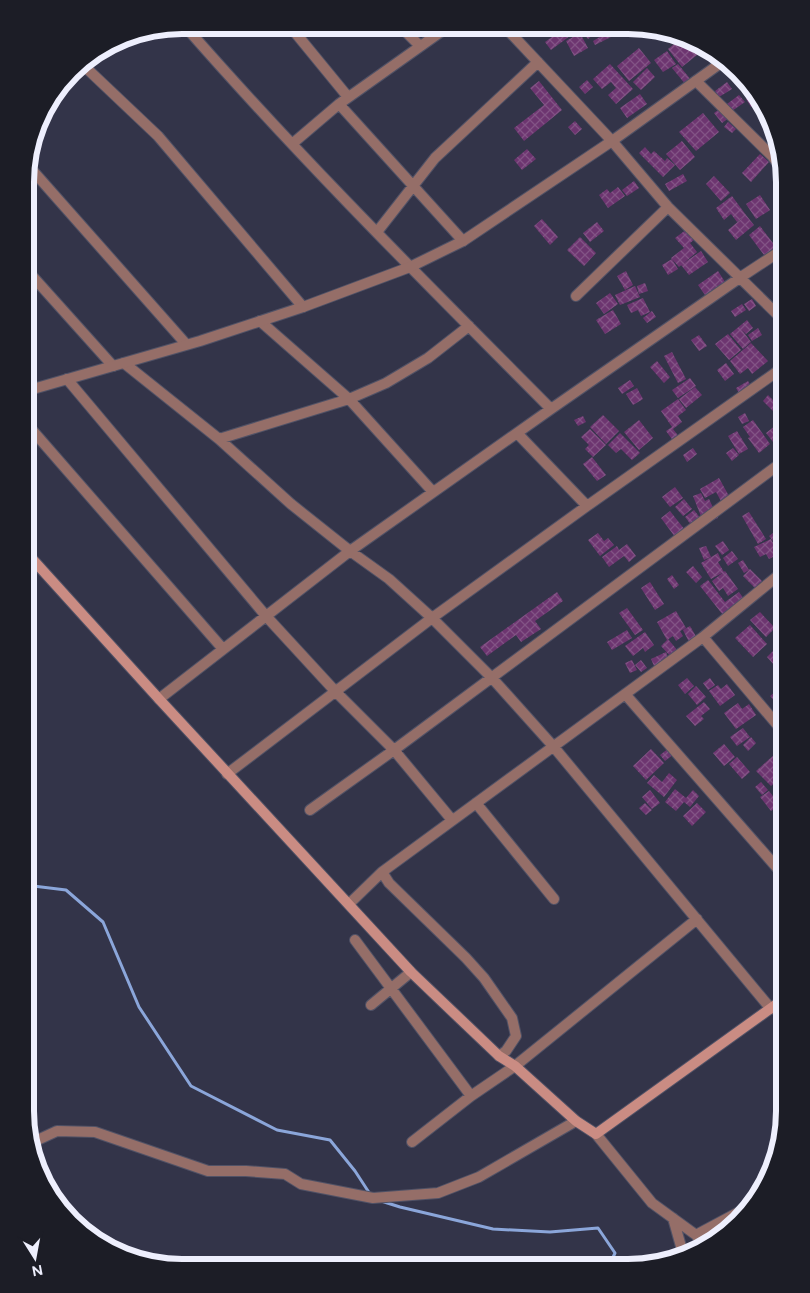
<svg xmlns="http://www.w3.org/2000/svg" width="810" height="1293" font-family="Figtree,sans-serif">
  <defs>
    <pattern id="building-cross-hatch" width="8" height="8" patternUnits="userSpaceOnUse" patternTransform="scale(1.25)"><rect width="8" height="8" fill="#6d3570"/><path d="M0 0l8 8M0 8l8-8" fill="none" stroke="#825385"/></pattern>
  </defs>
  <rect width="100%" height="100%" fill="#333449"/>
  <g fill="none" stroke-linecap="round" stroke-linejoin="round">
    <path stroke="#8ba6da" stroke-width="3" d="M25,885l41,5 37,32 36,85 52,79 86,44 53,10 25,31 15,23
      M381,1201l19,6 93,22 57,3 48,-4 17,25 -7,15"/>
  </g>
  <path fill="url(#building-cross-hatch)" d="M567,26h8l3,4 -27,20 -6,-8z
    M577,26h27l-16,13z
    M606,28l5,9 -16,8 -2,-4 10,-6 -2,-4z
    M580,33l8,15 -14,8 -8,-15z
    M680,39l19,8 3,4 -20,16 -14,-18z
    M639,48l12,15 -22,18 -12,-15z
    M667,51l9,13 -13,8 -9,-12z
    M610,64l23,25 -17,15 -8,-9 8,-7 -5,-6 -9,7 -9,-10z
    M678,64l14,17 -6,4 -14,-17z
    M647,68l8,9 -14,13 -8,-8z
    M587,80l6,7 -8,7 -6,-7z
    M539,81l23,29 -38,31 -10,-13 30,-23 -14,-17z
    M727,82l5,7 -13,8 -4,-6z
    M640,94l7,10 -20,14 -7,-10z
    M739,95l6,7 -13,9 -5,-7z
    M752,95l6,7 -7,5 -5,-8z
    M721,108l8,10 -7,5 -8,-10z
    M703,113l16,19 -23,19 -17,-19z
    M575,121l7,8 -7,6 -7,-8z
    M728,122l8,7 -4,4 -8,-6z
    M682,141l13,16 -15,13 -14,-16z
    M645,147l6,7 3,-3 11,10 2,-3 8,7 -12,12 -24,-24z
    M527,149l9,10 -14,11 -8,-10z
    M760,154l9,8 -18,20 -9,-9z
    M683,174l4,7 -18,10 -4,-7z
    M714,176l16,17 -9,8 -15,-17z
    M634,181l5,7 -12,8 -5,-6z
    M785,181v17l-3,2 -8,-10z
    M618,187l7,9 -17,12 -9,-13 8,-6 3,4z
    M760,195l10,15 -14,9 -10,-15z
    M732,196l14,19 -9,7 -6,-8 -7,6 -8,-12z
    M746,215l8,10 -18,15 -8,-10z
    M542,219l16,18 -8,8 -16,-19z
    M597,222l7,9 -14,11 -7,-9z
    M760,226l16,21 -12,8 -15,-20z
    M687,229l8,10 -5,4 7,9 -18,15 -8,-9 13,-10 -9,-10z
    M580,237l16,16 -12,13 -17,-16z
    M701,251l7,11 -19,13 -8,-10z
    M672,259l6,10 -10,6 -6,-10z
    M626,271l7,14 -8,5 -8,-14z
    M718,271l7,11 -20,13 -7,-10z
    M645,283l3,8 -9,3 -2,-8z
    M635,286l5,11 -20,8 -5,-10z
    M610,293l8,11 -14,10 -8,-11z
    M643,298l7,14 -9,4 -3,-6 -7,3 -4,-8z
    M752,299l4,7 -7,5 -5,-7z
    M742,304l4,6 -11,7 -4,-6z
    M613,310l8,14 -16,10 -9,-14z
    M652,311l4,6 -9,6 -4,-5z
    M747,320l6,8 -7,6 -4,-4 9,12 -8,7 -13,-15z
    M758,328l4,7 -10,6 -4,-6z
    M728,334l13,16 -12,10 -14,-16z
    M699,335l8,11 -8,5 -8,-11z
    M751,343l17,18 -16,13 -4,-6 -8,6 -10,-13z
    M672,352l14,27 -8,4 -14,-27z
    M657,361l13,16 -6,6 -14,-16z
    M726,363l8,11 -9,7 -8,-11z
    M690,378l6,8 -18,12 -6,-8z
    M630,380l4,6 -12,8 -4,-6z
    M748,381l4,7 -12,7 -4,-7z
    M695,387l7,8 -16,13 -7,-9z
    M781,387l4,9 -6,4 -5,-9z
    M637,388l6,11 -10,6 -7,-11z
    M768,395l11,11 -6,5 -10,-10z
    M678,399l8,11 -8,6 4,6 -9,7 7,9 -6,4 -8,-11 6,-4 -11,-16z
    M785,406v18l-9,-11z
    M745,413l4,8 -7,3 -4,-7z
    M603,415l16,16 -13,13 -16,-17z
    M583,416l3,6 -8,4 -4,-6z
    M639,420l14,18 -14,12 -15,-18z
    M753,420l17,24 -11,9 -11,-15 2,-1 -7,-10z
    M780,422l5,8 -6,4 -2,-2 8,10 -8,5 -11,-14z
    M590,429l16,16 -13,12 -8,-8 4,-4 -8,-8z
    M737,431l11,18 -9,5 -11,-18z
    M620,433l20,20 -8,7 -11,-11 -5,4 -8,-8z
    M693,448l4,6 -10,8 -4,-7z
    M733,448l6,7 -7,6 -6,-8z
    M592,457l14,18 -9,6 -14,-17z
    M719,478l10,18 -8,5 -5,-9 -11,6 -5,-9z
    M675,487l8,11 -13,9 -8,-10z
    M701,493l4,8 4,-2 9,19 -14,6 -11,-28z
    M684,499l8,10 -9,7 -8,-9z
    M694,510l7,9 -9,7 -7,-9z
    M670,511l15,19 -10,7 -14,-19z
    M749,512l17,27 -8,5 -16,-28z
    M781,527l4,5v7l-9,6 -7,-9z
    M598,533l6,8 4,-3 6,7 -14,11 -12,-16z
    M771,539l8,15 -10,5 -3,-5 -6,3 -6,-10z
    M723,541l6,9 -7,5 -7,-9z
    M627,544l9,12 -7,6 -5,-6 -15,11 -7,-10 15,-11 2,4z
    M706,546l5,11 -7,3 -5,-12z
    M732,551l6,8 -10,7 -5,-8z
    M718,553l3,7 -3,2 6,10 -13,7 -10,-16z
    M743,560l6,10 -5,3 -6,-10z
    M693,566l9,11 -6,6 -10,-11z
    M750,569l12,12 -7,7 -12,-12z
    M725,571l13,18 -10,7 -5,-8 -4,3 -7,-10z
    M672,575l7,10 -5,4 -7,-10z
    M708,580l17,22 14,-10 5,7 -21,16 -23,-29z
    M650,582l14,22 -9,6 -14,-22z
    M557,592l6,9 -28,20 6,8 -20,13 -5,-7 -29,21 -7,-9z
    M627,608l16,22 -8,5 -16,-22z
    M676,611l10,17 -6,3 3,5 -7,5 -3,-5 -6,4 -10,-18z
    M760,612l15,16 -9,9 -16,-17z
    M750,625l17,19 -14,13 -18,-19z
    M690,626l7,12 -8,4 -6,-12z
    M627,630l5,8 -20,12 -5,-8z
    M645,632l9,13 -9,7 -2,-4 -10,8 -8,-10z
    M668,639l10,12 -7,6 -10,-11z
    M775,649l10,11v10l-4,3 -14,-16z
    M666,652l3,8 -15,6 -3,-7z
    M632,660l5,10 -7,3 -5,-10z
    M641,660l6,8 -6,4 -6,-7z
    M687,678l7,8 -9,8 -7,-9z
    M710,678l5,7 -7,5 -5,-7z
    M727,684l8,11 -15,11 -11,-15 9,-6 3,4z
    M785,684v15l-7,6 -8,-9z
    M696,686l10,11 -9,8 -9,-11z
    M704,702l6,7 -9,7 3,3 -9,7 -9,-10z
    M738,703l4,6 7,-5 7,11 -20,14 -12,-16z
    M743,728l7,9 -13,9 -7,-9z
    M751,737l5,6 -8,8 -5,-6z
    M724,744l11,13 -11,9 -11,-13z
    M785,745v29l-14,12 -15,-15z
    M669,748l5,6 -9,7 -5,-6z
    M651,749l13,14 -18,17 -13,-14z
    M737,757l13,15 -8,7 -13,-15z
    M669,773l8,7 -13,17 -17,-14 7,-8 8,7z
    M761,782l7,8 -6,5 -7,-8z
    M675,789l11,9 7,-8 6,6 -9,11 -6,-5 -8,9 -11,-9z
    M650,790l10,13 -8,6 -10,-12z
    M769,791l11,14 -9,6 -11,-14z
    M645,803l7,7 -6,5 -7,-7z
    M697,803l9,9 -14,14 -9,-10z"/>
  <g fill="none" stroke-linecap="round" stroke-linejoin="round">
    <defs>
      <path id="minor" d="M184,25c116,133 242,258 367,384
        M289,25l59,72
        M400,26l20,20
        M504,26l108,115 56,66 117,115
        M81,63l77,73 145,171
        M696,81l76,75 11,14
        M339,104l124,137
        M292,144l47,-40 110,-78
        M26,163l160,181
        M377,232l58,-74 103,-96
        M26,269l87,97
        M576,296l92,-89
        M260,321l89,78 84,93
        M124,363l95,76 72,65 59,47 39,28 43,39 60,60 61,68 218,263
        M67,379l199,237 69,75 59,59 58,70
        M26,423l197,226
        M517,433l70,73
        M219,439l130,-40 37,-16 42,-25 41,-32
        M703,637l82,97
        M625,694l160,183
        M159,699l191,-148 201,-142 190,-132 44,-29
        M227,774l205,-156 155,-112 198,-140
        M476,803l78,96
        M310,810l84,-60 391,-290
        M349,904l33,-32
        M355,940l116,156
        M371,1005l40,-33
        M499,1056l7,-5 10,-15 -4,-18 -28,-40 -18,-20 -77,-75 -7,-11 321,-235 82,-67
        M596,1134l56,69 44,32 7,9
        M412,1142l59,-46 44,-30 182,-147
        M673,1218l11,39
        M696,1235l58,-31"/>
      <path id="tertiary" d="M26,391l174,-50 103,-34 107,-40 53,-26 149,-100 113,-81
        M31,1143l26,-12 38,1 113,39h38l39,3 16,10 72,14 65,-5 41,-16 97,-56"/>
      <path id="secondary" d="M26,552l133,147 252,273 88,84 16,10 61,55 20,13 189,-136"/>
    </defs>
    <use href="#minor" stroke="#515266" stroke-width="12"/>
    <use href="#tertiary" stroke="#515266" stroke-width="12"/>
    <use href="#secondary" stroke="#515266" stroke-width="12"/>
    <use href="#minor" stroke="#956e68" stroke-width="10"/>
    <use href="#tertiary" stroke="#956e68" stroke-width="10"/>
    <use href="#secondary" stroke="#ca8c83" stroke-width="10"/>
  </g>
  <path d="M0 0H810V1293H0ZM182 34H628A148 148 0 0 1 776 182V1111A148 148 0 0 1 628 1259H182A148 148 0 0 1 34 1111V182A148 148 0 0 1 182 34Z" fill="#1c1d26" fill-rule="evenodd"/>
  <path fill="none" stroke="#eeeffd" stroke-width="6" d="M182 34H628A148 148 0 0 1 776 182V1111A148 148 0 0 1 628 1259H182A148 148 0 0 1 34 1111V182A148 148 0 0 1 182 34Z"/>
  <g transform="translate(35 1258) rotate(169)" stroke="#1c1d26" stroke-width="4" paint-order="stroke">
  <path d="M0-4L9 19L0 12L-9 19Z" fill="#eeeffd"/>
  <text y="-8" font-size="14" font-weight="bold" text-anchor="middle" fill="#eeeffd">N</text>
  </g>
</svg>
